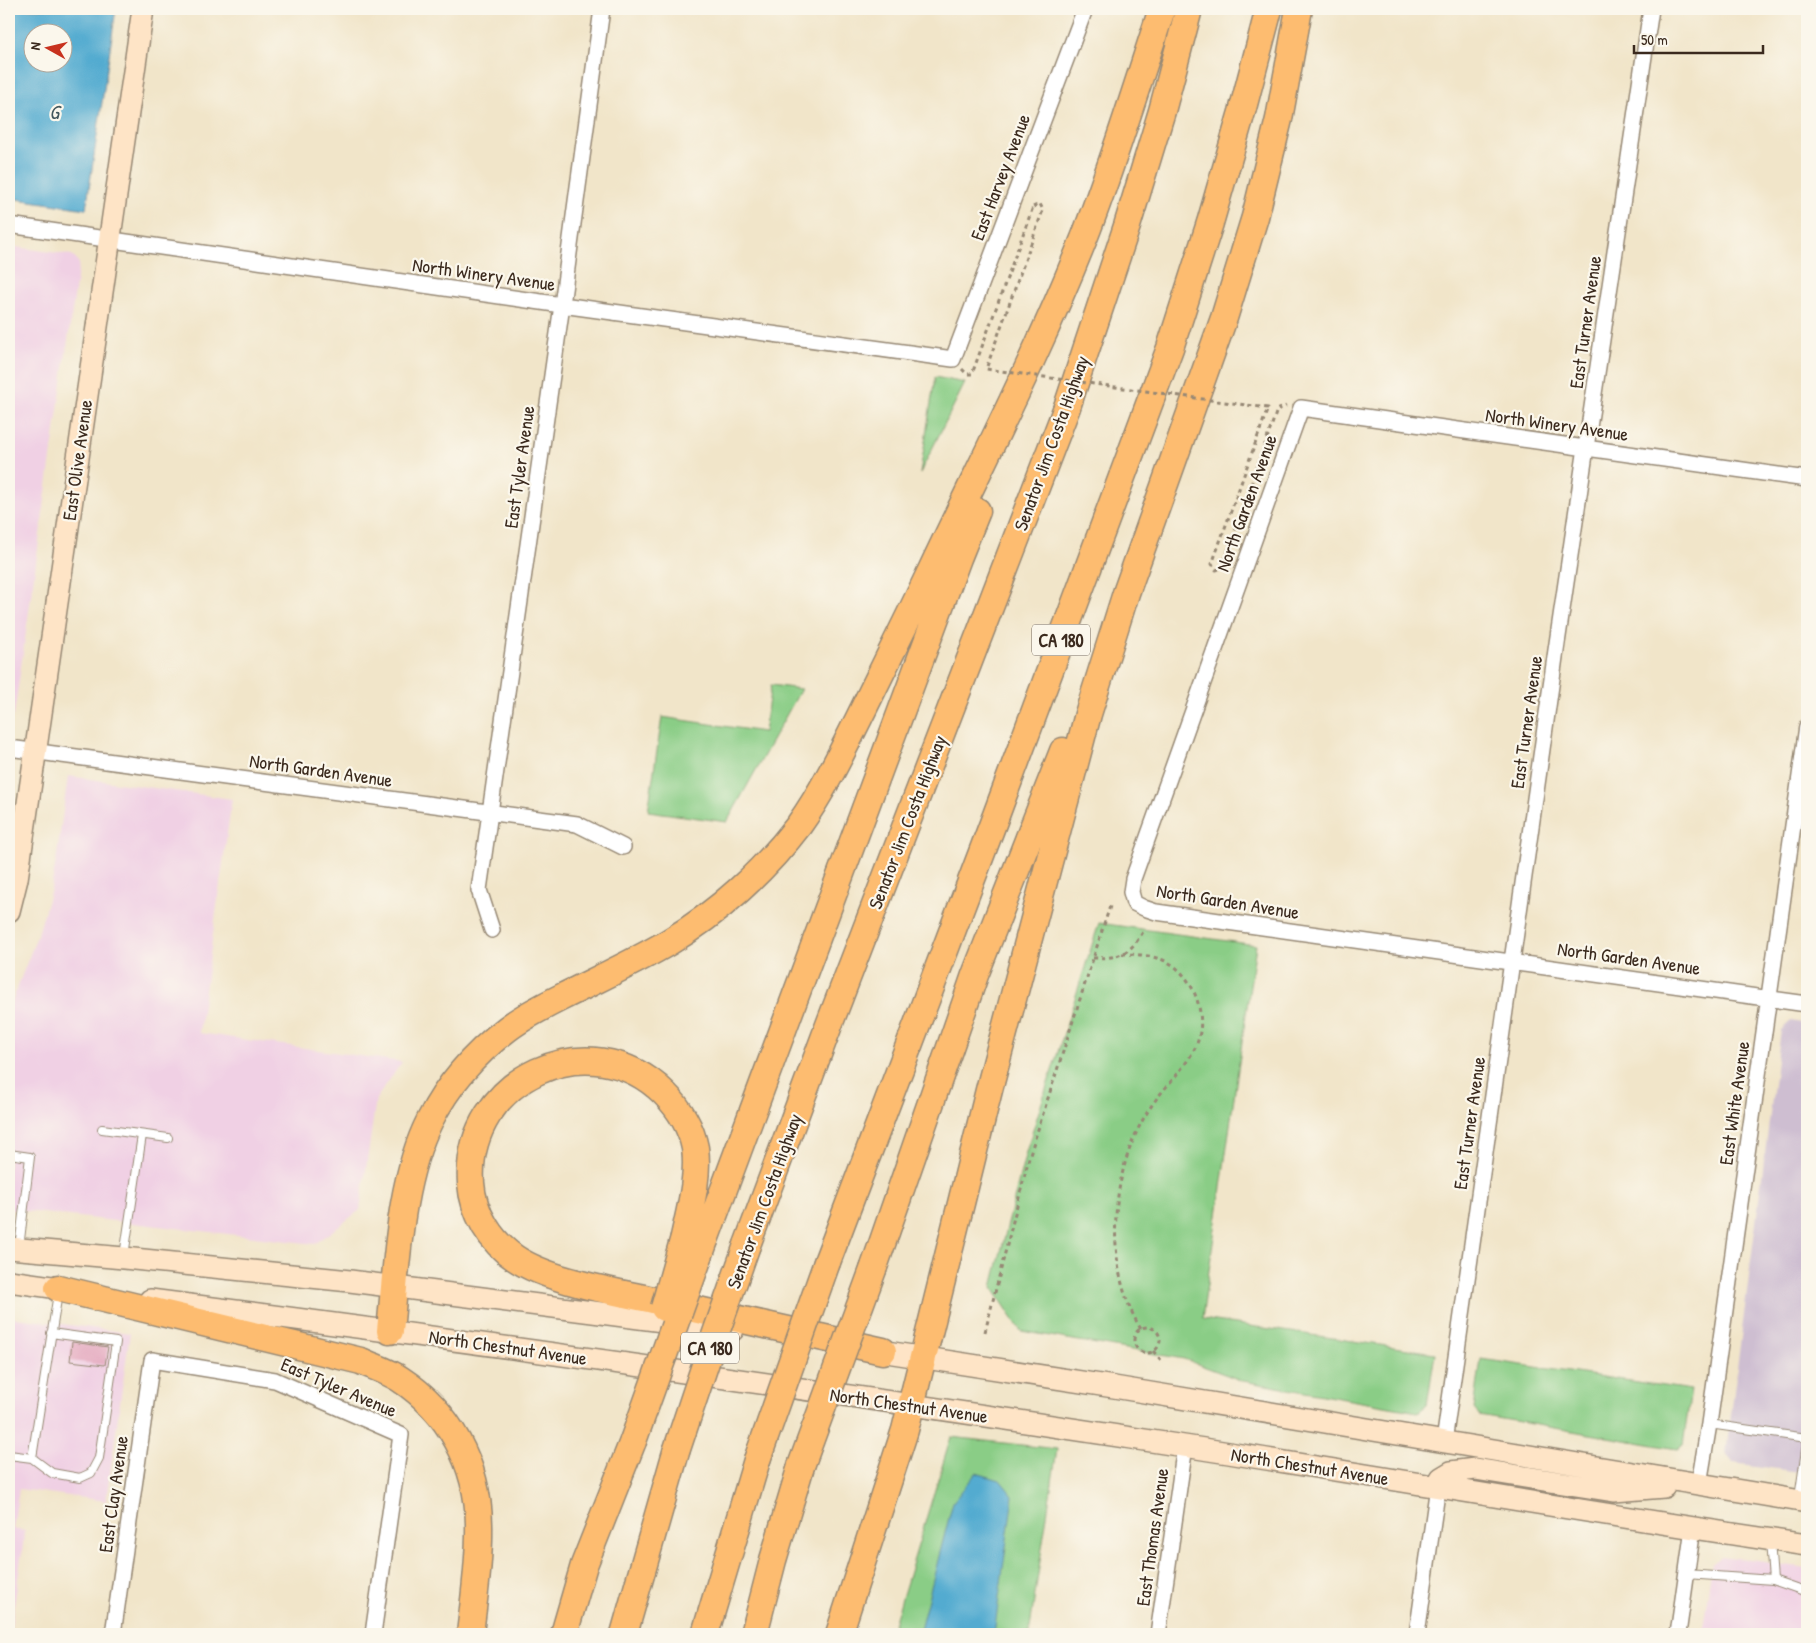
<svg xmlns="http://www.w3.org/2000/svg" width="1816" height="1643" font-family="'Patrick Hand',sans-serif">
  <rect width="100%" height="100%" fill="#fbf7ec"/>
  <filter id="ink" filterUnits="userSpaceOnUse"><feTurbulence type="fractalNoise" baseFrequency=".02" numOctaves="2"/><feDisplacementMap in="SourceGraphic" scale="10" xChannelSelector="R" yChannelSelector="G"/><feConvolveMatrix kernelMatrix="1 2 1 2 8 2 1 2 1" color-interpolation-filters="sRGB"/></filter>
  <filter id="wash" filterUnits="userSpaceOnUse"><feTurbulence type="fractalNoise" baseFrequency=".0096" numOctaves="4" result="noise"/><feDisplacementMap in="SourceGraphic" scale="20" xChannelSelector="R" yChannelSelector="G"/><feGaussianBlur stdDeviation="1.12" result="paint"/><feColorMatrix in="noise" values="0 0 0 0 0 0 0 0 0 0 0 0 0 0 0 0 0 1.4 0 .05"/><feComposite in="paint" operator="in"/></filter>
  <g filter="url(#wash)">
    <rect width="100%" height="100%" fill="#f1e5c9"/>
    <path fill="#f0d0e4" d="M9,246l63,9 7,8 -65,452 -5,4z
      M68,776l164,23 -33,234 203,29 -26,37 -16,111 -45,34 -306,-35v-200l30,-78 12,-42 6,-34z
      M9,1317l121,16 -24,168 -87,-12 -6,40 12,2 -15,103h-1z
      M1722,1556l85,12v66h-63l-41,-6 9,-64z"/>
    <path fill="#cebed1" d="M1791,1021l16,3v449l-74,-10 -7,-10 55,-423z"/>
    <path fill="#8acd86" stroke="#627c52" d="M935,377l30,6 -45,90z
      M771,685l30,4 -74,133 -79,-11 14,-94 102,15z
      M1099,923l157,22 -54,374 233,34 -8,52 -9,7 -175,-31 -59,-22 -163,-28 -29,-44 34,-135z
      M1481,1359l210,31 -8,55 -6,4 -198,-34 -5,-6z
      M951,1437l106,12 -28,185h-138z"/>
    <path fill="#53abd0" stroke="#476a77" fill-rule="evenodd" d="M9,9h107l-30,200 -77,-11zM32,32h30v30h-30z
      M976,1473l24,7 13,16 -19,138h-75l34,-132z"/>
    <g id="blocks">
      <path fill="#e4a9c0" d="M72,1342l36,5 -3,18 -35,-4z"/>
    </g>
  </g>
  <g filter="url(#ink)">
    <use href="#blocks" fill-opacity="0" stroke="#968874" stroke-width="1"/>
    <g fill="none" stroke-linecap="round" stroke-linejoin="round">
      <defs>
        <path id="lane" d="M102,1129l66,9
          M9,1154l21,3 -11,91
          M124,1256l18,-121
          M1709,1424l98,14
          M9,1455l23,3 26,-165
          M32,1458l20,15 28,5 11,-5 8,-15 17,-116 -65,-9
          M1799,1498l8,-55
          M1770,1541l3,39 34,12
          M1686,1574l87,6"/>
        <path id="street" d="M9,225l553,80 391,54 132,-350
          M1807,479l-506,-71 -168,471 -2,13 3,11 10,5 12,4 651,92
          M9,748l568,76 46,23
          M492,930l-13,-40 83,-585 40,-296
          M1444,1442l112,-792 95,-641
          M1699,1484l10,-60 98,-698
          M113,1634l39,-274 123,20 126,55 -28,199
          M1158,1634l27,-188
          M1417,1634l21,-148
          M1678,1634l15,-106"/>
        <path id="secondary" d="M9,911l8,-32 126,-870
          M9,1248l115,10 226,23 383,49
          M9,1281l64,9
          M150,1300c345,44 690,93 1034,146 208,32 415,69 623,99
          M867,1349l247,38 693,115
          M1438,1486l3,-8 10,-6 24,-3 139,22 50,-4"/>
        <path id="highway" d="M684,1237c6,-28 15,-60 11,-89 -4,-21 -16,-40 -31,-55 -74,-73 -200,-14 -193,90 2,30 20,59 44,75 34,23 98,33 138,42 77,17 153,34 230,51
          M705,1240l253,-682 19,-47
          M747,1245l82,-220 238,-618 60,-181 35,-115 27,-102
          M827,1262l168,-444 175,-470 40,-125 32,-111 27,-103
          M874,1267l101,-292 88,-224
          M58,1288l303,73c13,6 27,10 39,18 49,32 78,85 79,145 1,36 -5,74 -9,110
          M390,1331c7,-68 9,-150 40,-211 18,-36 46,-67 77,-91 17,-13 37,-23 55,-32 36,-18 73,-35 107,-55 49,-29 95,-71 130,-117 23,-32 41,-69 59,-105 23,-47 47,-95 70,-143 53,-113 111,-225 157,-341 29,-75 52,-151 77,-227
          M564,1634l20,-69 49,-124
          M624,1634l52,-182
          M705,1634l52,-174
          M754,1634l19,-74 28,-94
          M839,1634l66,-204 84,-340 99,-376 38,-121 98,-275 31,-101 24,-98 20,-110"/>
      </defs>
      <use href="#lane" stroke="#968874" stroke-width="10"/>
      <use href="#street" stroke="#968874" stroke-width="18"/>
      <use href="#secondary" stroke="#968874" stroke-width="24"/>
      <use href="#highway" stroke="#968874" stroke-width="29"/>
      <path stroke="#968874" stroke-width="3" stroke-dasharray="4 4" stroke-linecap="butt" d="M962,369l5,5h5l61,-167
        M1222,568l55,-158 9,-4
        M1122,954c14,0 27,1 41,6 28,11 43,49 36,77 -6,25 -35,49 -49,71 -40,60 -48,159 -9,221
        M1093,958c26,0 36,-3 50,-26
        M1134 1340a13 13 0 1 1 26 0a13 13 0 1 1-26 0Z
        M985,1332l45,-178 81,-251
        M1153,1351l9,10"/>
      <use href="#lane" stroke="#fff" stroke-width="8"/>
      <use href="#street" stroke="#fff" stroke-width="15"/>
      <use href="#secondary" stroke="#fee4c6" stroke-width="21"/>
      <use href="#highway" stroke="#fdbc70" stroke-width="26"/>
      <defs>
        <path id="highway-bridge" d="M664,1308l20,-71
          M633,1441l72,-201
          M676,1452l35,-105 36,-102
          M757,1460l70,-198
          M801,1466l73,-199"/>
      </defs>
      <use href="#highway-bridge" stroke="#968874" stroke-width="29" stroke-linecap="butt"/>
      <path stroke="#968874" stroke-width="3" stroke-dasharray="4 4" stroke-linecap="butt" d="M1033,207l7,-3 3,6 -57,159 282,39 -56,156 4,6 6,-2"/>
      <use href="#highway-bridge" stroke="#fdbc70" stroke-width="26"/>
    </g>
  </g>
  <g text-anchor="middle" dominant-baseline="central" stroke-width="4.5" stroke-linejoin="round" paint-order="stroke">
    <g fill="#fbf7ec" stroke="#75685c" stroke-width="1">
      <rect x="1032" y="624.5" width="58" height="31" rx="4"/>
      <rect x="681" y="1332.5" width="58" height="31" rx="4"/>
    </g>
    <g font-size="18" font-weight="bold" fill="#3b2a1e">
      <text x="1061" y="640">CA 180</text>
      <text x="710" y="1348">CA 180</text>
    </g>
    <g font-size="19" fill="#3b2a1e" stroke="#fbf7ec">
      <text transform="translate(1000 177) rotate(-69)">East Harvey Avenue</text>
      <text transform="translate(484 274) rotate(8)">North Winery Avenue</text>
      <text transform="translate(1585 322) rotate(-82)">East Turner Avenue</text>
      <text transform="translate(1557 424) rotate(8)">North Winery Avenue</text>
      <text transform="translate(1051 443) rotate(-70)">Senator Jim Costa Highway</text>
      <text transform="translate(77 460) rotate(-82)">East Olive Avenue</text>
      <text transform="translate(519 467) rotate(-82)">East Tyler Avenue</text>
      <text transform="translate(1246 503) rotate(-70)">North Garden Avenue</text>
      <text transform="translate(1526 722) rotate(-82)">East Turner Avenue</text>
      <text transform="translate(321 770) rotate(8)">North Garden Avenue</text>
      <text transform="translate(907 822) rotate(-69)">Senator Jim Costa Highway</text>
      <text transform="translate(1228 901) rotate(9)">North Garden Avenue</text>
      <text transform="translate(1629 958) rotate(8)">North Garden Avenue</text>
      <text transform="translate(1734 1103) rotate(-82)">East White Avenue</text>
      <text transform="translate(1469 1123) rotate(-82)">East Turner Avenue</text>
      <text transform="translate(764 1201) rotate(-70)">Senator Jim Costa Highway</text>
      <text transform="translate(508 1347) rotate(8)">North Chestnut Avenue</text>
      <text transform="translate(339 1387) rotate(23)">East Tyler Avenue</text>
      <text transform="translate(909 1405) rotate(8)">North Chestnut Avenue</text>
      <text transform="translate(1310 1466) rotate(9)">North Chestnut Avenue</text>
      <text transform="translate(113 1494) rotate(-82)">East Clay Avenue</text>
      <text transform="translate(1152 1537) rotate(-82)">East Thomas Avenue</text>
    </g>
    <g font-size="20" font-style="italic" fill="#43575c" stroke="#fbf7ec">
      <text x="54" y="111">G</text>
    </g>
  </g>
  <rect width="1816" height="1643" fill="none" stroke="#fbf7ec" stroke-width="30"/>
  <g transform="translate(48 48) rotate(278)"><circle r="24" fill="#fbf7ec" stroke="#aea59a"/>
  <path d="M0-4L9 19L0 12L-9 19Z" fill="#c8321e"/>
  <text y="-8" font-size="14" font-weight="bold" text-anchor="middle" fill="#3b2a1e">N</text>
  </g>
  <path d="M1634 45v8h129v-8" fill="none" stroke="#3b2a1e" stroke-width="2.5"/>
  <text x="1641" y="45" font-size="15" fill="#3b2a1e" stroke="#fbf7ec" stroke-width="4" paint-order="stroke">50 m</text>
</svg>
